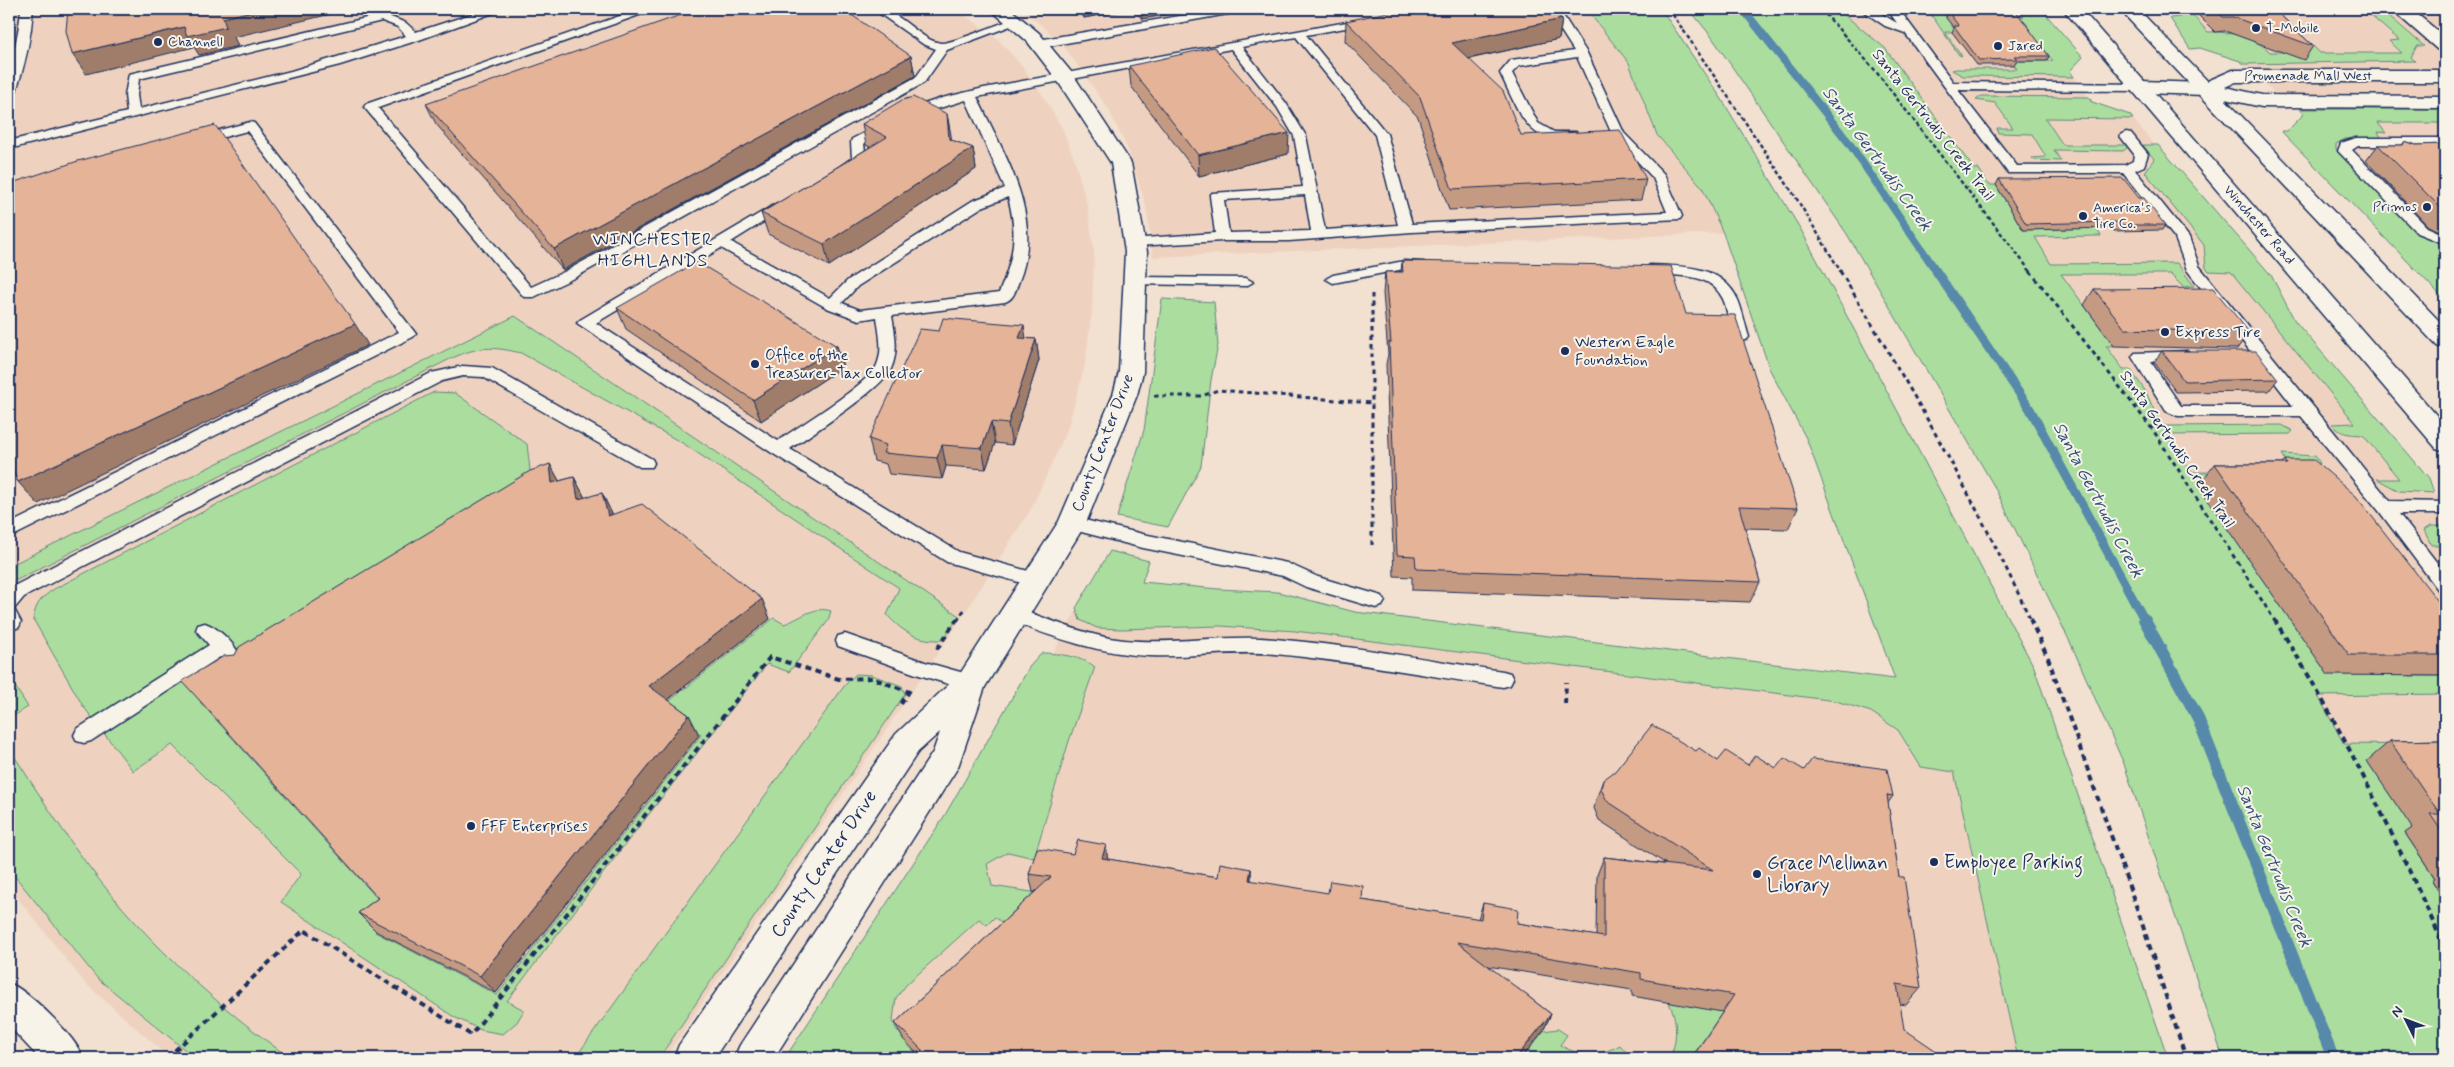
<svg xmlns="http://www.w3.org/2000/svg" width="2454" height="1067" font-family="Mynerve,sans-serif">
  <rect width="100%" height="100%" fill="#f2e0d0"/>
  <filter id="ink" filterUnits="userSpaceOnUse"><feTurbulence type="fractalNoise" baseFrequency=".02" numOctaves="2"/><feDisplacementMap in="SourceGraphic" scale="10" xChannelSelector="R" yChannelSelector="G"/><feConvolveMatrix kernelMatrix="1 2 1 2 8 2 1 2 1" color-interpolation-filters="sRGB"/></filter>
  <g filter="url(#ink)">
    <path fill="#eed2bf" d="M9,9h947l43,31 24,27 19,27 21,36 12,31 13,47 6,45 -2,59 -8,57 -17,61 -36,79 -67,105 -299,444h-495l-85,-75 -76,-96z
      M1022,9h564l43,54 28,72 45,52 21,46 -570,24 -7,-51 -17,-54 -20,-42 -48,-68z
      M1826,9h215l42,48 -13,14 22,31 38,13 24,30h4l113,130 24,46 134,157 5,15 11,13v431z
      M2171,9h274v291l-164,-169h6l17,-17 -4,-5h-9l-51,-48 -40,-13 -10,1 -20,-31 10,-1z
      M1110,551l39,10 -7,21 76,7 60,3 77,20 540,67 273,379h-1383l160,-243 85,-149 12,-13h11z"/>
    <path fill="#abdd9e" stroke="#63867e" d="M1586,9h75l60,89 80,132 233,437 134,391h-150l-64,-286 -33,-5 -23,-37 -27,-18 -35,-11 -541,-70 -75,-5 -98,3 -25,-1 -17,-8 -4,-12 34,-57 39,10 -7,21 76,7 60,3 77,20 540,67 -88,-239 -37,-70 -47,-137 -21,-46 -45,-52 -28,-72z
      M1689,9h163l2,1 -12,3 43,35 89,121h5l10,16h7l27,45 73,-2 5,8 -66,1 16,27 126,-1 17,23 -11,1 -13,-13h-109l53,72h-8l17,23h7l16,23 15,34 121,-1 11,6 -3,3 -124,1 26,37 101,1 -11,-19 33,2 5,7 -2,2 90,209 2,2h33l2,2v16l-127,2 26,48 101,1 -30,88h-10l31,47 -4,1 13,20v157h-222l-99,-294 -53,-120 -77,-158 -147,-252 -136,-198z
      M1998,9h43l42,48 -13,14 4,6 -111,-1 -11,-6 4,-1h61l-6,-8h42l-25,-32 -1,-5 -8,-6 5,-2 -3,-3h-10z
      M2171,9h16l21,23c20,-1 47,5 62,20h25l14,-10 11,11h82l-13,-12 10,-1 -36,-31h18l43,37h-7l-6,11 4,4 -171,3 -4,-3 -40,-13 -10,1 -20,-31 10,-1z
      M1930,13h13l14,19h-12l17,24 -3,-1z
      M1982,96l107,1 3,5 38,13 3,4 -88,-1 18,27h65l-1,3 -4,3 -69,-1 7,11 -27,-1 -2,-2 14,-1 -14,-23 -34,-1 -1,-5h16l-18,-25 -19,-3z
      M2300,109h145v14h-67l8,10 -8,-1 3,5 -1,1 -35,1 -9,5v5l8,9 69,70 10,6 22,9v57l-164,-169h6l17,-17z
      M2143,145h15l113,130 24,46 134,157 5,15 -35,-2 -22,-12h22l-36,-44c-14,-1 -22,0 -31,-11l23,-1 -124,-151 -22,-1 -3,-3 -2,-23 -59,-73 9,-13z
      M1162,299l52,3 4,43 -7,35 -10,86 -33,61 -51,-10 27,-87z
      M515,316l444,300 -15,24c-26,1 -39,-6 -57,-25l12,-27 -215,-144 -163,-91c-34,-8 -46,-6 -77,9l-435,222v-18z
      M434,392l21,1 72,51 6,52 -333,206 195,216 -20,14 122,63 204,-260 -38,-29 111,-88 10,6c16,-5 29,-19 47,-13l-3,10 -39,51 -22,-8 -147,187 -113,150 17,9 -7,12 -14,12 -22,-4 -27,-13 -173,-115 20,-28 -129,-129 -39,26 -50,-65 -50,-87c3,-16 8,-21 21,-30z
      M2430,526h15v19h-14l-7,-15z
      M1042,653c15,0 42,4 53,14l-26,74 -35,117 -26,-6 -21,12 5,22 66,10 -56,27 -7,-6 -8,8 -8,-6 -72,65 -11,14 -3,22 3,9 25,29h-136l160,-243 85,-149z
      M856,674l16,1 30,11 3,8 -246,364h-84l270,-373z
      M9,677l19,30 -19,12z
      M9,748c28,43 56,88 88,129 54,69 122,130 193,181h-95l-98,-80 -88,-109z
      M1668,1002l60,2 -37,54h-22c9,-14 9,-42 -1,-56z
      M1558,1029l9,6 -7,10c19,12 41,11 60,0l5,6 1,7h-104l21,-27z"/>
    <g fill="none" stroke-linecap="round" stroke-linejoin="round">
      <path stroke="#5689aa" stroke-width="8" d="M1743,9l106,134 88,129"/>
      <path stroke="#5689aa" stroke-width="9" d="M1936,271l94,138 115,212"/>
      <path stroke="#5689aa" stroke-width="12" d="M2144,619l53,97 136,342"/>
      <defs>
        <path id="lane" d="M21,9h12c-2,29 -8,57 -18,85l-6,4c-2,-30 10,-59 12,-89z
          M487,9h17l-85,31 -79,25 -331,84v-8l118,-29 -2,-17 4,-21 254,-60 23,9 10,9zM382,21l16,6 8,9 -115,35 -152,38 -2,-14 2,-16z
          M640,9h16l-278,99 153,179 35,-16 350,-194 20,-28 -13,-5 -50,-35c29,0 43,30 68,34 10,1 57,-19 70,-23h8l2,2 -74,28 -23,33 -348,194 -42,20h-10l-160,-190 2,-3z
          M1221,9h24l-6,3 -201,36 -6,-4 6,-4z
          M1547,9h12l28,44 37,80 40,41 18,42 -2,3 -268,13 -123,9h-66l-88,5 -7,-4 2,-3 85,-6 -5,-37 2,-3 91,-6 -9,-51 -17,-29 -46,-58 -254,48c27,58 68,119 42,184 -3,8 -5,18 -14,21l-113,14c3,18 7,35 -1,53 -9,20 -80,65 -101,80l169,103 84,23 3,5 -3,5 -6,2 -90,-25 -175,-109 -195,-130 3,-3 197,-117h10l2,3 -58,36 99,56 18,-18 124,-79 33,-13 -39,-88 -56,17 -4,-1 -2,-3 2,-3 36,-12 42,-10 385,-70 4,1v4l-67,12 81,99 25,90 255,-12 -14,-34 -41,-44 -35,-77 -58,9 -7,7 26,50 16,9h22l1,3 -1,3c-48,12 -59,-31 -76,-65l11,-13 63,-9zM1296,37l79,98 23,90 -73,5 -19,-94 -20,-33 -44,-56zM1305,195l6,36 -82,2 -5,-33zM1008,197c10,38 6,60 -9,96l-139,17 -18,-7 16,-17 124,-79zM721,248l106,60 32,12 18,-3c2,17 7,34 -1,50 -11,19 -77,59 -98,74l-182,-118z
          M1860,9h13l24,14 -5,-7 -1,-7h12l1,7 49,66 192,2 2,3 -6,4 -183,-1 59,76 108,-1 8,-4 1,-7 -14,-18 6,-4 5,1 17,21 -4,12 -9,4 54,67 10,29 191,235 55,1v12h-46l46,59v20l-6,-2 -60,-80 -78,-95h-123l-12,-5 -34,-54 3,-4 53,-2 3,4 -3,4 -37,3 30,44h112l-106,-136 -12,-32 -52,-65h-115l-103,-140 -20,-7z
          M250,122l4,1 162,211 -3,3 -404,201v-14l390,-192 -152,-201 -49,13 -6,-4 1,-3z
          M885,122l4,1 2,3 -2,3 -25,15 2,16c-6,7 -17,13 -26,11l-2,-3 14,-10 -1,-16 1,-3z
          M2445,136v8l-5,2h-82l-6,4 75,77 18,8v9l-28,-11 -79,-82 3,-8 15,-5h82z
          M1404,261l20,1 7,4 -7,4 -20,-1 -71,14 -7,-4 7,-4z
          M1650,265c33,1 72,0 88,35 5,12 7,25 11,37l-3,3h-10c-8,-11 -7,-28 -13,-41 -15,-31 -51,-20 -78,-27l-2,-3z
          M1135,277l111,1 7,4 -7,4 -116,-2 -2,-3z
          M463,366l29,2 160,91 2,4 -2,4h-12l-157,-90 -20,-1 -21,5 -418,216 -10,12 7,13 -2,5 -10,4v-40l3,-4 419,-214z
          M1072,517l71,17 144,29 31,14 64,19 3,5 -3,5 -6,2 -70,-21 -23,-11 -140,-28 -77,-20 -3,-5 3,-5z
          M1015,608c36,11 70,28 109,32 50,5 100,-6 151,-1 75,6 153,21 228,32l7,2 3,6 -3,6 -7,2c-76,-11 -152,-26 -228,-33 -42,-4 -83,4 -125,2 -50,-2 -95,-18 -142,-36l-2,-5 2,-5z
          M205,623c12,4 28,19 34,31l-2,5 -7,3 -10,-5 -129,84 -7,2 -7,-2 -3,-6 3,-6 132,-84 -13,-15 2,-5z
          M845,634l80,28 53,15 3,6 -3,6 -7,2 -55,-17 -78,-28 -2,-5 2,-5z"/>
        <path id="secondary" d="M990,9h20l29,24 33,40 59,90 16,89 -4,120 -6,23 -51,128 -101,164 -27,80 -184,291h-40l6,-13 193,-293 7,-20 -22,20 -204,306h-40l5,-13 217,-311 64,-60 99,-153 54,-126 6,-23 6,-120 -14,-89 -54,-83 -30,-39z
          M2391,9h20l34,28v14l-7,-1z
          M2233,70h212v12h-209l-11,5 37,8 183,1v12l-183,-1 -56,-12 -65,-2 -7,-2 -3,-4 3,-4 7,-2 62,2z
          M9,983c21,9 67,54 74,75h-44l-30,-32z"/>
        <path id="primary" d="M2063,9h18l364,416v26l-9,-3z
          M2119,9h19l307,318v22l-8,-3z"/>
      </defs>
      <use href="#lane" stroke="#1b2f5e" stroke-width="3"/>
      <use href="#secondary" stroke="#1b2f5e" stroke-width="3"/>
      <use href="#primary" stroke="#1b2f5e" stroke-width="3"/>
      <path stroke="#1b2f5e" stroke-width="2.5" stroke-dasharray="4 2.5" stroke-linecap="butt" d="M1669,9l126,187 46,76
        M1821,9l53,60 157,203"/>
      <path stroke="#1b2f5e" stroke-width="3" stroke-dasharray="4.5 4" stroke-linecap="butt" d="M1840,271c69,114 136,229 191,350
        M2030,271l123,159 122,191
        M1372,294v251
        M1154,396h48l16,-6 154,13
        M957,621l9,-14"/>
      <path stroke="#1b2f5e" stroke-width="4" stroke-dasharray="6 4.5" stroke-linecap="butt" d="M2030,619l18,39 92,259 46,141
        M2274,619c67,105 120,217 171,329
        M937,649l20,-30
        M901,704l9,-14
        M1565,704l1,-22
        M167,1058l137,-128 167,105 299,-378 69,22 33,-1 37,14"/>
      <use href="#lane" fill="#f7f3e8" fill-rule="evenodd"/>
      <use href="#secondary" fill="#f7f3e8" fill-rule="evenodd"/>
      <use href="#primary" fill="#f7f3e8" fill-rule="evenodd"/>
    </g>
    <path fill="#c59a82" stroke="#1b2f5e" d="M1078,9h53l-47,9z
      M1134,9h63l-55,10z
      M2192,9h82l39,37 -9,14 -79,-29 -10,1z
      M1948,12l101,44 -2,5h-31l-2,4h-37l-25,-33 2,-4 -8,-10z
      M1562,19l-3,20 -90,20 52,76 125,44 -5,21 -192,10 -31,-93 -73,-76 1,-20z
      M911,56l4,20 -352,194 -127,-146 -10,-20z
      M1129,66l159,88 -89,22 -68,-90z
      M947,114l4,26 22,8 3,21 -147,97 -61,-32 -7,-21 109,-66 -4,-2 -4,-21z
      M2405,141l11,4 29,-1v89l-17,-7 -62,-65 12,-16h24z
      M1999,179l140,19 26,27 -3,5 -48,1 -2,-3 -89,2 -27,-45z
      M2445,247v14l-6,-6z
      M1402,261l284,53 112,194 -10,21 -43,-1 15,54 -10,20 -338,-12v-13l-18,-1 -8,-212 2,-10 -5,-61 2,-21h16z
      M2094,289l155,43 -12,17 -123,-3 -30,-41z
      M617,308l220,38 6,21 -82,54 -135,-92z
      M1025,338l11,1 3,21 -27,85 -17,-2 -9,26 -40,-3 -4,13 -53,-5 -3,-10 -12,-3 -5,-22z
      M2162,351l116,28 -9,12 -93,1 -22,-30z
      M2285,460l160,150v64l-2,2 -115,-1 -130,-189 17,-22h67z
      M550,464l9,17 15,-4 11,21 17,-5 10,21 150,85 8,20 -102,81 21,15 10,20 -203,258 -119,-61 -19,-19 20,-15 -143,-243z
      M2445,740v161l-13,-21 3,-2 -30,-45 7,-5 -45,-67 23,-20z
      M1696,751l22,10 58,7 28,2 89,26 -5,7 11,74 22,111 -15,17 -6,-1 -178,8 -90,-16v-6l-144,-24 63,48 -8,17 -21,27h-601l-18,-19 -8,-16 140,-131h-2l-4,-18 44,-20 33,-9 1,14 111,18 33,-8v12l111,19 116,19 5,-16 34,20 79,13 1,-61 7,-18 62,7 -67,-44 -5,-12 2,-8 7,-20z"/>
    <path fill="#a07d6a" stroke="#1b2f5e" d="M260,9h92l-118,28 4,9 -39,9 -5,-8 -108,27 -14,-20z
      M1083,9h48l-47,9z
      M1142,9h55l-55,10z
      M1562,19l-3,20 -110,24 3,-20z
      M911,56l4,20 -352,194 -9,-21z
      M947,114l4,21 2,24 -4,-20z
      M1289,133l-1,21 -89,22 -1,-21z
      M973,148l3,21 -147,97 -5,-22z
      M355,324l13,21 -330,159 -20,-22z
      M1024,325l3,21 -8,-8z
      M1036,339l3,21 -27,85 -4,-21z
      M837,346l6,21 -82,54 -8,-21z
      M991,422l4,21 -9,26 -4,-21z
      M942,445l4,21 -4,13 -5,-21z
      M550,464l12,22 -10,-3z
      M574,477l11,21 -7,1z
      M602,493l10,21 -4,2z
      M762,599l8,20 -110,87 -11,-20z
      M689,715l10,20 -203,258 -16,-17z
      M1106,845l2,18 -6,-5z
      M1251,869v18l-2,-7z
      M1551,1014l-8,17 -21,27h-6z"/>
    <path fill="#e5b397" stroke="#1b2f5e" d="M68,9h192l-37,9 3,9 -39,9 -3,-9 -112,27 -6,-23z
      M698,9h145l68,47 -357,193 -128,-145z
      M1403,9h148l11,10 -110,24 51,48 18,44 99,-5 26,49 -194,10 -32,-92 -74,-76z
      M2214,9h60l39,37 -80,-29h-10z
      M2016,11l33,45h-35l3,3 -38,1 -25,-34h5l-11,-14z
      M1214,47l75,86 -91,22 -69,-89z
      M913,97l34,17 2,25 24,9 -149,96 -63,-31 126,-76 -25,-13 40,-24z
      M215,125l140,199 -337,158 -9,-21v-277l69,-23z
      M2405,141l11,4 29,-1v66l-3,-1 -64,-64h25z
      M2123,178l16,20h5l21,27h-47l-2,-3 -90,2 -27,-45z
      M1402,261l269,5 15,48 49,1 63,193 -59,-2 21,76 -344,-13 -1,-13 -18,-1 -8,-213 2,1 -6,-71h18z
      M697,262l140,84 -84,54 -136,-92z
      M2213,288l36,44 -124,-3 -31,-40z
      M943,318l81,7 -5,13 17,1 -28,85 -17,-2 -9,26 -40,-3 -5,13 -54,-5 3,-8 -17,-6 51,-110 19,2z
      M2162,351h94l22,28 -94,2z
      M2285,460h29l42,36 89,114v45h-96l-134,-191h72z
      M550,464l2,19 22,-6 4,22 24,-6 6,23 34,-12 120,95 -113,87 40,29 -209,261 -122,-63 20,-15 -196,-217 42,-25 11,-1 4,-8 291,-176z
      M1652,725l44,26 3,-3 19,13 8,-10 22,14 7,-10 21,13 8,-10 20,12 8,-11 75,10 6,27 -6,-1 12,82h5l17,111 -24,-4 7,45 31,21 -5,8h-238l42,-63 -93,-16v-6l-184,-31 94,72 -35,44h-586l-35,-35 156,-146 -22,-3 8,-26 36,6 5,-14 28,5 -4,13 116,19 2,-14 31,6 -2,11 79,13 2,-12 33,5 -1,14 119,19 2,-16 35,6 -1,14 87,14v-80l109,13 -106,-69 -6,-12 2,-9 12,-9z
      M2445,740v96l-15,-22h10l-50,-73z"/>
  </g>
  <g fill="#1b2f5e" stroke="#f7f3e8" stroke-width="2">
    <circle cx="2256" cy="28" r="5"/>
    <circle cx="158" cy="42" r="5"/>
    <circle cx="1998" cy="46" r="5"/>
    <circle cx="2427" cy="207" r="5"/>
    <circle cx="2083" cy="216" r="5"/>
    <circle cx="2165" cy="332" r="5"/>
    <circle cx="1565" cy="351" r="5"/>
    <circle cx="755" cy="364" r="5"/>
    <circle cx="471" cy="826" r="5"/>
    <circle cx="1934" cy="862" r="5"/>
    <circle cx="1757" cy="874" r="5"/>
  </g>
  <g text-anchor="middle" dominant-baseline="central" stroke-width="4" stroke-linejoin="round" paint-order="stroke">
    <g font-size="14" fill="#1b2f5e" stroke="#f7f3e8" text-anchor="start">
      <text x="2266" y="28">T-Mobile</text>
      <text x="168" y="42">Channell</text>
      <text x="2008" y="46">Jared</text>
      <text x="2417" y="207" text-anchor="end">Primos</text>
      <text x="2093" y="208">America's<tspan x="2093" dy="16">Tire Co.</tspan></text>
    </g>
    <g font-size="14" fill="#1b2f5e" stroke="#f7f3e8">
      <text x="2308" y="76">Promenade Mall West</text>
      <text transform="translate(2259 225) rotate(49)">Winchester Road</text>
    </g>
    <g font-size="16" fill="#1b2f5e" stroke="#f7f3e8">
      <text transform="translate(1933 125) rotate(52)">Santa Gertrudis Creek Trail</text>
      <text transform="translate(1103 443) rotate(-69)">County Center Drive</text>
      <text transform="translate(2177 449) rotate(55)">Santa Gertrudis Creek Trail</text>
    </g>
    <g font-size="16" fill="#1b2f5e" stroke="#f7f3e8" text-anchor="start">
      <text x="2175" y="332">Express Tire</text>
      <text x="1575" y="342">Western Eagle<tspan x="1575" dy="18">Foundation</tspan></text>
      <text x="765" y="355">Office of the<tspan x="765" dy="18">Treasurer-Tax Collector</tspan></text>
      <text x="481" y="826">FFF Enterprises</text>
    </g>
    <g font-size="18" font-style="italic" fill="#34547e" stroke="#f7f3e8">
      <text transform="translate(1877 159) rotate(54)">Santa Gertrudis Creek</text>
      <text transform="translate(2098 500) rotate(62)">Santa Gertrudis Creek</text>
      <text transform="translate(2274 866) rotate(68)">Santa Gertrudis Creek</text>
    </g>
    <g font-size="18" letter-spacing="1" fill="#1b2f5e" stroke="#f7f3e8">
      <text x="653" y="240">WINCHESTER<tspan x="653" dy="21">HIGHLANDS</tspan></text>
    </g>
    <g font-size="19" fill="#1b2f5e" stroke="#f7f3e8" text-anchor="start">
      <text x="1944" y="862">Employee Parking</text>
      <text x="1767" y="863">Grace Mellman<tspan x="1767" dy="22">Library</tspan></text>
    </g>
    <g font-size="19" fill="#1b2f5e" stroke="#f7f3e8">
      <text transform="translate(824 864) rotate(-56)">County Center Drive</text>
    </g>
  </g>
  <rect width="2454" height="1067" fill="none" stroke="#f7f3e8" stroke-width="30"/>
  <rect x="15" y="15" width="2424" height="1037" fill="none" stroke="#1b2f5e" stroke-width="2" filter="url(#ink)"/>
  <g transform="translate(2406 1020) rotate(312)" stroke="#f7f3e8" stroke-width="4" paint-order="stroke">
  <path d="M0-4L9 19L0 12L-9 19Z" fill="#1b2f5e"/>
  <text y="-8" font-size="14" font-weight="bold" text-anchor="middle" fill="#1b2f5e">N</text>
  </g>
</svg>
